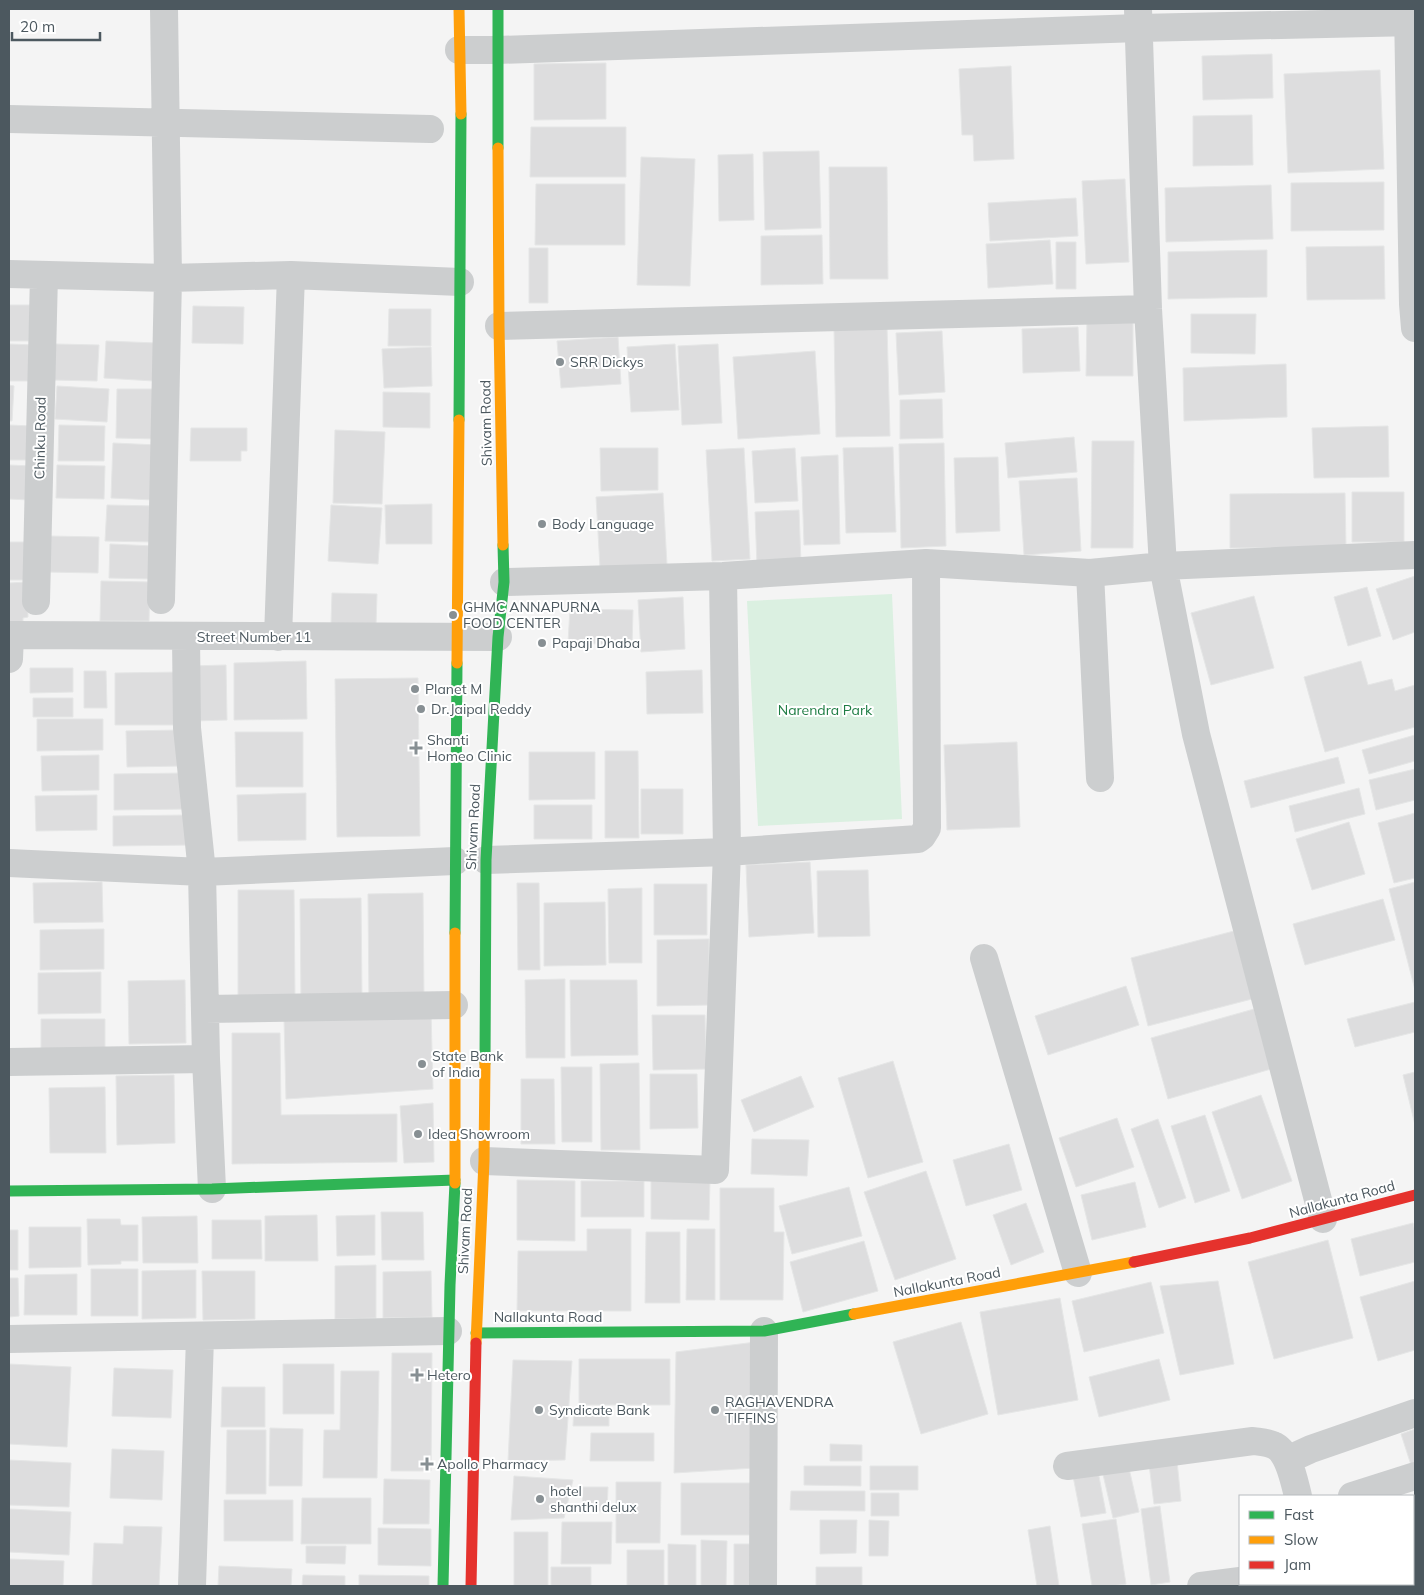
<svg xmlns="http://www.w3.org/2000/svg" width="1424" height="1595" font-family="Mulish,sans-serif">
  <rect width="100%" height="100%" fill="#f4f4f4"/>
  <path fill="#dbf0e1" d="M892,594l10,225 -144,7 -11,-225z"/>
  <path fill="#ddddde" stroke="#e5e6e6" d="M1272,54l1,44 -70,2 -1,-44z
    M606,63v56l-72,1v-56z
    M1011,66l3,93 -40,2 -1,-26h-11l-3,-66z
    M1380,70l4,99 -96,4 -4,-99z
    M1252,115l1,50 -60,1v-50z
    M531,127h95v50h-96z
    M819,151l2,77 -56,2 -2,-78z
    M753,154l1,66 -35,1 -1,-66z
    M641,157l54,2 -5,127 -53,-1z
    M829,167h58l1,112h-58z
    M1125,179l4,83 -43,2 -4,-83z
    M1384,182v48l-93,1v-48z
    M536,184h89v61h-90z
    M1271,185l2,54 -107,3 -1,-54z
    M1076,198l2,38 -88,5 -2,-38z
    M822,235l1,49 -62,1v-49z
    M1050,240l3,44 -65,4 -2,-44z
    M1056,242h20v47h-20z
    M1384,246l1,53 -78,1 -1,-53z
    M529,248h19v55h-19z
    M1267,250v47l-99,2v-47z
    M9,305h21l-1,36h-20z
    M193,306l51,1 -1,37 -51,-1z
    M389,309h42v37h-43z
    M1191,314h65l-1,40 -64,-1z
    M1087,318h46v58h-47z
    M887,327l3,109 -54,1 -2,-109z
    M1078,327l2,44 -57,2 -1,-44z
    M942,331l3,61 -46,3 -3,-62z
    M618,337l3,47 -60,4 -4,-47z
    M106,341l50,2 -2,38 -50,-3z
    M9,344l25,1 -1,36h-24z
    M55,344l44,1 -2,36 -44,-1z
    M675,344l4,66 -48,2 -4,-65z
    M718,344l4,79 -40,2 -4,-79z
    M431,347l1,39 -48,2 -2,-39z
    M815,351l5,83 -82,5 -5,-82z
    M1286,364l1,53 -103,4 -1,-53z
    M9,385l5,1 -2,35h-3z
    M57,386l52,3 -2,33 -52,-3z
    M117,389h43l-1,50 -43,-1z
    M383,392l47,1v35l-47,-1z
    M942,399l1,39 -43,1v-39z
    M9,425l22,1 -1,34h-21z
    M59,425l46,1 -1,35h-46z
    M1388,426l1,51 -75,1 -2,-50z
    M191,428h56v23h-6v10h-51z
    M335,430l50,2 -3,72 -49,-1z
    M1074,437l3,35 -69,6 -3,-35z
    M1092,441h42l-1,107h-42z
    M113,443l44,2 -3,55 -43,-2z
    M944,443l2,103 -45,2 -2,-104z
    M893,447l3,85 -50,1 -3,-85z
    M600,448h58v42l-57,1z
    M744,448l6,111 -38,2 -6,-111z
    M795,448l3,53 -43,2 -3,-52z
    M838,455l2,89 -36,1 -3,-88z
    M998,457l2,74 -44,2 -2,-75z
    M9,465l22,1 -1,34 -21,-1z
    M57,465l48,1 -1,33 -48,-1z
    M1077,478l4,73 -57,4 -5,-74z
    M1352,492h52v50h-52z
    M663,493l4,72 -67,3 -4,-71z
    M1345,493l1,54 -116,1v-54z
    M432,504v40h-46l-1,-39z
    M107,505l48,1 -1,36 -49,-1z
    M331,505l51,3 -4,56 -50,-3z
    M799,510l2,54 -44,1 -2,-53z
    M48,536l51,1 -1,36 -51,-1z
    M9,542h24v38h-24z
    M110,544l43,2 -1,33 -43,-1z
    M1415,576v56l-22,8 -17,-51z
    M101,581l49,1 -1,39h-49z
    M28,582v35l-5,1v5l-14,1v-41z
    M1367,587l14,49 -33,10 -14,-49z
    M332,593l45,1 -1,31 -45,-1z
    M1254,596l20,72 -63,17 -20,-72z
    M683,597l2,52 -44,3 -3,-52z
    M570,609l63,1 -1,35 -64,-2z
    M306,661l1,58 -73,1v-57z
    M1361,661l7,24 24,-6 3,12 20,-6v42l-90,25 -21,-75z
    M226,665l1,55 -34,1 -1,-55z
    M30,668h43v24l-43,1z
    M702,670l1,43 -56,1 -1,-42z
    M84,671h22l1,37h-23z
    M183,672v53h-68v-52z
    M418,678l2,158 -83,1 -2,-158z
    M33,698h40v19h-40z
    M37,719h66v31l-66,1z
    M181,730v36l-54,1 -1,-36z
    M235,732h68v55h-67z
    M1415,735v26l-46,13 -7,-24z
    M1017,742l3,85 -73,3 -3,-85z
    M605,751h33l1,87h-34z
    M529,752h66v47l-66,1z
    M99,755v35l-57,1 -1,-35z
    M1338,757l7,26 -94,25 -7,-27z
    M1415,769v31l-39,10 -7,-30z
    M186,773l1,36 -73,1v-36z
    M1359,788l6,26 -70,18 -6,-26z
    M641,789h42v45h-42z
    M306,793v47l-68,1 -1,-46z
    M97,795v35l-61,1 -1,-35z
    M534,805h58v34h-58z
    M1415,813v65l-21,5 -16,-60z
    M189,815l1,30 -77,1v-30z
    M1349,822l16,52 -53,16 -16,-51z
    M810,862l4,71 -65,4 -3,-72z
    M868,870l2,66 -52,1 -1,-66z
    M102,882l1,40 -69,1 -1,-40z
    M1415,882v108l-26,-101z
    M517,883h22l1,87h-22z
    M654,884h53v51h-53z
    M642,888v75h-33l-1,-74z
    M238,890h56l1,111 -57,1z
    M423,893l1,109h-55l-1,-108z
    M361,898l1,102h-61l-1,-101z
    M1383,899l12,41 -90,25 -12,-41z
    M605,902l1,63 -62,1v-63z
    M104,929v40l-64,1v-40z
    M1234,931l18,68 -104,27 -17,-68z
    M709,939v66l-52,1v-66z
    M101,972v41l-63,1v-41z
    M565,979v79h-39l-1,-78z
    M185,980l1,63 -57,1 -1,-63z
    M570,980h67l1,75 -67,1z
    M1126,986l13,39 -91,30 -13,-39z
    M1415,1002v30l-60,15 -8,-28z
    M1254,1009l17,60 -103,30 -17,-61z
    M431,1011l2,78 -147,10 -2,-81z
    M652,1015h53l1,54 -53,1z
    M41,1019h64v37l-64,1z
    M232,1033h48l1,82 116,-1v48l-165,2z
    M893,1061l30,101 -55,16 -30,-100z
    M639,1063l1,87h-39l-1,-86z
    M561,1067h31v75h-30z
    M1415,1072v53l-12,-50z
    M650,1074h47l1,54 -48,1z
    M174,1075l1,68 -58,2 -1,-69z
    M801,1076l13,31 -60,25 -13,-32z
    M521,1079h33l1,65h-34z
    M105,1087l1,66h-56l-1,-65z
    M1261,1095l31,86 -50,18 -30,-87z
    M433,1103l1,59 -30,1 -4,-57z
    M1205,1115l25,76 -35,12 -24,-77z
    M1117,1118l17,49 -58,20 -17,-49z
    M1158,1119l28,79 -27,10 -28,-79z
    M752,1139l57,1 -2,36 -56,-2z
    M1009,1144l13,46 -56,16 -13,-46z
    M926,1171l30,88 -61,21 -31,-88z
    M651,1179h59l-1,41 -58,-1z
    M517,1180l58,1v60l-58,-1z
    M581,1181h63v36h-63z
    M1135,1182l11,45 -54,13 -11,-45z
    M849,1187l13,49 -70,18 -13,-48z
    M720,1188h54v44h10l-1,68h-63z
    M1026,1203l18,49 -33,13 -18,-50z
    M381,1212h42l1,48h-42z
    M317,1215l1,46h-53v-45z
    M375,1215v40l-38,1 -1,-40z
    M197,1216l1,47h-55l-1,-46z
    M87,1219h33l1,6h17v36h-17v3l-33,1z
    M212,1220h49l1,39h-50z
    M1413,1223l2,8v31l-55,14 -9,-37z
    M29,1227h52v40l-52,1z
    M587,1229h44v82h-114l1,-60h69z
    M687,1229h28v71h-29z
    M9,1230h9v40h-9z
    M646,1232h34v71h-35z
    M1328,1240l25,98 -79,21 -26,-97z
    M864,1241l14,50 -75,21 -13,-50z
    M376,1265v53l-41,1v-53z
    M91,1269h47v47h-47z
    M196,1270v48l-54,1v-48z
    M202,1271h53v48l-52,1z
    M431,1271l1,46 -49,1v-46z
    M77,1274v41h-53l1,-40z
    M9,1278h9l1,38 -10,1z
    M1218,1281l16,83 -54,11 -20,-89z
    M1415,1281v69l-37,11 -18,-64z
    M1151,1282l13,51 -80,19 -12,-51z
    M1060,1298l18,102 -80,15 -18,-103z
    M961,1322l27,92 -67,20 -28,-92z
    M756,1342l-2,126 -80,5 2,-121z
    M392,1353h40l-1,118h-40z
    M579,1359h91v46h-91z
    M1159,1359l11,41 -71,17 -10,-40z
    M513,1360l59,1 -7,99 -57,1z
    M9,1364l62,3 -4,80 -58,-3z
    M283,1364h51v50h-51z
    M114,1368l59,2 -2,48 -59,-2z
    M341,1371h38l-2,107h-54l1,-48h16z
    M222,1387h43v40h-44z
    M574,1408l35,1v17h-36z
    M270,1428l33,1 -1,57h-33z
    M1415,1429v38l-3,1 -11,-34z
    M227,1430h39v64h-40z
    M591,1433h63v28h-64z
    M830,1444l32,1v16h-32z
    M112,1449l52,2 -2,49 -52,-2z
    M9,1460l62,3 -2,44 -60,-2z
    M1177,1461l4,40 -27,3 -5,-40z
    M1128,1464l11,48 -26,6 -11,-48z
    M804,1466h57v20l-57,-1z
    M870,1466h48v24h-48z
    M1097,1466l9,47 -25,4 -9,-46z
    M514,1476l59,4 -9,38 -53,2z
    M384,1479l46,1 -1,44h-46z
    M616,1482h45l-1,61h-44z
    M681,1483h71v52h-71z
    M583,1487h25l-1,24h-25z
    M791,1491h74v20l-75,-1z
    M871,1493h28v23h-28z
    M302,1498h69v46h-70z
    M224,1500h69v41h-69z
    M1160,1506l10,76 -19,3 -10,-76z
    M9,1509l62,3 -2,43 -60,-3z
    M1116,1519l10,65 -14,2h-20l-10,-62z
    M820,1520h37l-1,33 -36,1z
    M869,1520l20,1 -1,35h-19z
    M562,1522h50l-1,42h-50z
    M124,1526l38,1 -3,59h-67l2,-43 29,1z
    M1050,1526l9,60h-22l-9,-56z
    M378,1528l53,1v37l-53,-1z
    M514,1532h34v54h-34z
    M701,1540l26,1 -1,45h-25z
    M668,1544l28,1v41h-28z
    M734,1544h17v42h-17z
    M306,1546h40l-1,18 -39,-1z
    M627,1550h37v36h-37z
    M9,1559l55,2 -1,25h-54z
    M219,1566l73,3 -1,17h-73z
    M551,1567h40v19h-40z
    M816,1567h46v19h-46z
    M303,1575l42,1v10h-43z
    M359,1575l70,1v10h-70z"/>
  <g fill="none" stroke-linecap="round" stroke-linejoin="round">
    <path stroke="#cccecf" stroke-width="28" d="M1138,9l10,300 15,257 33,168 127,485
      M1408,9l5,295 2,24
      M459,50h39l641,-22 276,-6
      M9,119l421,10
      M9,274l159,4 123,-3 169,7
      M499,326l649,-17
      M1090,573l10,205
      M504,582l219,-6 203,-13 164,10 73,-7 252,-11
      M161,600l7,-322 -4,-269
      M36,601l8,-326
      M9,635l489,2
      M186,636l1,92 15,144 4,187 6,130
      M278,637l13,-362
      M9,659l1,-24
      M486,860l241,-8 191,-13 4,-3 5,-8 -1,-265
      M9,863l193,9 253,-11
      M984,958l94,315
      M205,1009l249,-4
      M9,1062l197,-3
      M484,1161l231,9 12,-318 -4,-276
      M9,1339l439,-8
      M1287,1460l24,-11 104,-36
      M1067,1466l186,-25c6,1 14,1 20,4 16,6 21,36 25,51
      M1352,1496l63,-20
      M1311,1584l1,2
      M192,1586l8,-249
      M763,1586l1,-255
      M1201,1586l39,-5"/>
    <path stroke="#30b455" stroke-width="11" d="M498,9v139
      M459,420l2,-306
      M455,933l2,-270
      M485,1063l1,-203 12,-223 6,-55 -1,-37
      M9,1191l203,-2 243,-9
      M476,1333l288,-2 90,-17
      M443,1586l7,-301 5,-102"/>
    <path stroke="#ff9f0a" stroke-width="11" d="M459,9l2,105
      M498,148l1,178 4,219
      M457,663l2,-243
      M455,933v250
      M854,1314l280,-52
      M476,1343l8,-182 1,-98"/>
    <path stroke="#e5322d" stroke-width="11" d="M1134,1262l116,-24 165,-43
      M471,1586l5,-243"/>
  </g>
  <g fill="#878f93" stroke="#fff" stroke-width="2">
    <circle cx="560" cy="362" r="5"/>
    <circle cx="542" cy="524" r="5"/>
    <circle cx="453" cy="615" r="5"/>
    <circle cx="542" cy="643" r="5"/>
    <circle cx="415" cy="689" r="5"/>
    <circle cx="421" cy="709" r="5"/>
    <path d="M413.5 740.5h5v5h5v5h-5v5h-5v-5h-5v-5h5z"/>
    <circle cx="422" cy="1064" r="5"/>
    <circle cx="418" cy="1134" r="5"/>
    <path d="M414.5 1367.5h5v5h5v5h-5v5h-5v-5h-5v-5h5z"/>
    <circle cx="539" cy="1410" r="5"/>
    <circle cx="715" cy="1410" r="5"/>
    <path d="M424.5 1456.5h5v5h5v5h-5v5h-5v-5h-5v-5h5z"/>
    <circle cx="540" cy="1499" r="5"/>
  </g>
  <g text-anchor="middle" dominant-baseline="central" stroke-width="4" stroke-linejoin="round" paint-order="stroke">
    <g font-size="14" fill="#4c585f" stroke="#fff" text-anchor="start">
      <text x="570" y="362">SRR Dickys</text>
      <text x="552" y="524">Body Language</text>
      <text x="463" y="607">GHMC ANNAPURNA<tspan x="463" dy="16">FOOD CENTER</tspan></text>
      <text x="552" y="643">Papaji Dhaba</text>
      <text x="425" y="689">Planet M</text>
      <text x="431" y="709">Dr.Jaipal Reddy</text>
      <text x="427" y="740">Shanti<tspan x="427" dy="16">Homeo Clinic</tspan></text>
      <text x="432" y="1056">State Bank<tspan x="432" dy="16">of India</tspan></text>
      <text x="428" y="1134">Idea Showroom</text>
      <text x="427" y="1375">Hetero</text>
      <text x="725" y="1402">RAGHAVENDRA<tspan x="725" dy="16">TIFFINS</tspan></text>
      <text x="549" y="1410">Syndicate Bank</text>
      <text x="437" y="1464">Apollo Pharmacy</text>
      <text x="550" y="1491">hotel<tspan x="550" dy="16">shanthi delux</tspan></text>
    </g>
    <g font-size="14" fill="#4c585f" stroke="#fff">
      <text transform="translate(486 423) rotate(-91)">Shivam Road</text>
      <text transform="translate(40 438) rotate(-89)">Chinku Road</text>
      <text x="254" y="637">Street Number 11</text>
      <text transform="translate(473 827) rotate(-87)">Shivam Road</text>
      <text transform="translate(1342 1199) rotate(-15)">Nallakunta Road</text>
      <text transform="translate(465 1231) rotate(-87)">Shivam Road</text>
      <text transform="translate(947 1282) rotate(-11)">Nallakunta Road</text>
      <text x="548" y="1317">Nallakunta Road</text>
    </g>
    <g font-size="14" fill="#1f7d44" stroke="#fff">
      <text x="825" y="710">Narendra Park</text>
    </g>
  </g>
  <rect width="1424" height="1595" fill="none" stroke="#4c585f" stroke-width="20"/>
  <rect x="1239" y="1495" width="175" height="90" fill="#ffffff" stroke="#b7bcbf"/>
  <rect x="1249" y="1511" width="25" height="8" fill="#30b455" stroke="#b7bcbf"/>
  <text x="1284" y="1520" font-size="15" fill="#4c585f">Fast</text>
  <rect x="1249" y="1536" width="25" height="8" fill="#ff9f0a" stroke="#b7bcbf"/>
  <text x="1284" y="1545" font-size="15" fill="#4c585f">Slow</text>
  <rect x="1249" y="1561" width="25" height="8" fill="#e5322d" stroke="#b7bcbf"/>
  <text x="1284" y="1570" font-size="15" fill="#4c585f">Jam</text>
  <path d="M12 32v8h88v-8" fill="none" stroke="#4c585f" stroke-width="2.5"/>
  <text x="20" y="32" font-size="15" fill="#4c585f" stroke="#ffffff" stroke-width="4" paint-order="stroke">20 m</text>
</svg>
